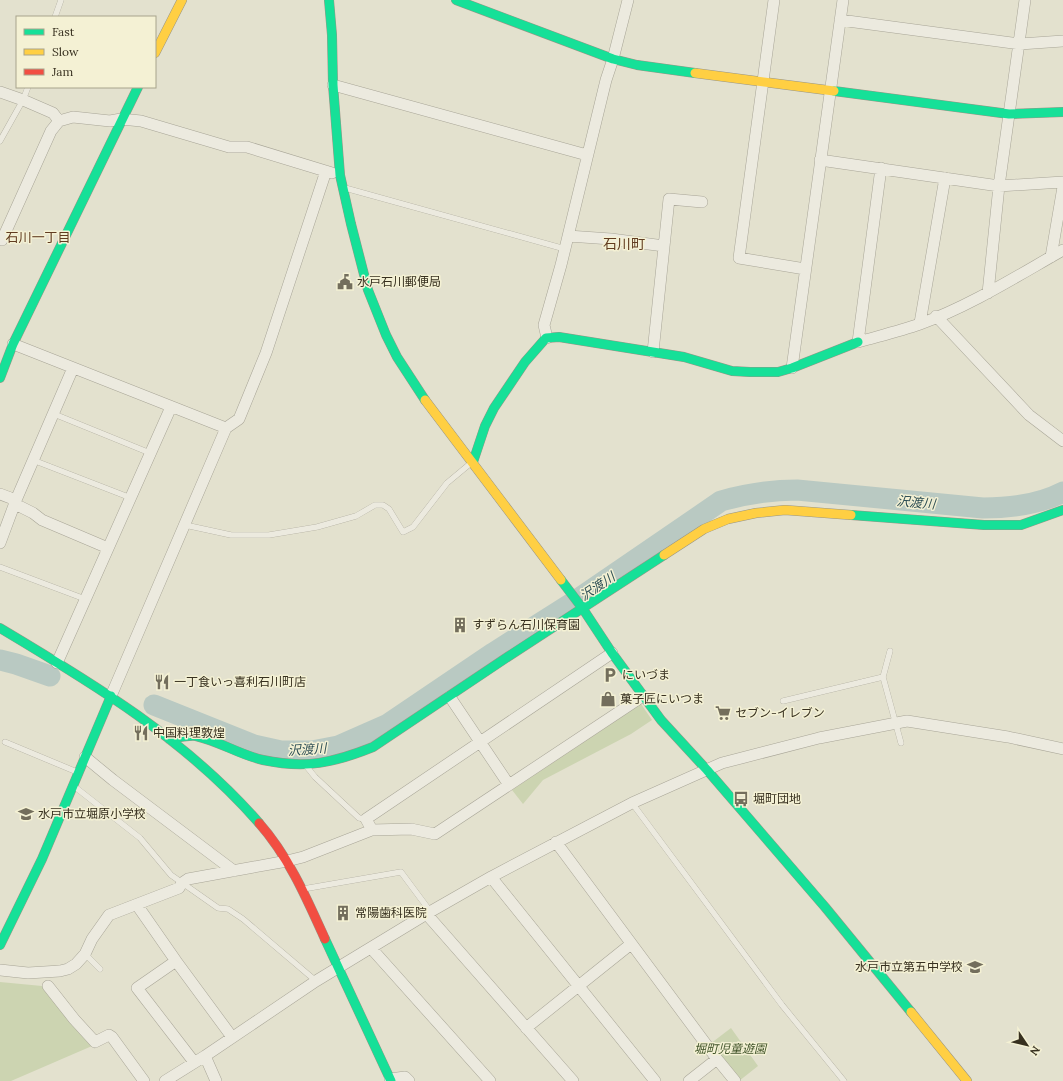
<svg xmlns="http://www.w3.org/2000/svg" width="1063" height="1081" viewBox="0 0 1063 1081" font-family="Lora,'Noto Sans JP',serif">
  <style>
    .green { fill: #ccd4b1 }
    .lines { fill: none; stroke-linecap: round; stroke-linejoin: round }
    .river { stroke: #b9c9c2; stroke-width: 21 }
    .lane-casing { stroke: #a8a597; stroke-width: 6 }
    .street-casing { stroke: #a8a597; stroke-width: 12 }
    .fast-casing { stroke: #989586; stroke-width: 10 }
    .slow-casing { stroke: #989586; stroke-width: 10 }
    .jam-casing { stroke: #989586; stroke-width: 10 }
    .lane { stroke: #eceadf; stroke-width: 5.5 }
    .street { stroke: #eceadf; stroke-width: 11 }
    .fast { stroke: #16e098; stroke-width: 9 }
    .slow { stroke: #ffcf43; stroke-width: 9 }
    .jam { stroke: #f24e42; stroke-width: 9 }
    .labels { text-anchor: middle; stroke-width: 3; stroke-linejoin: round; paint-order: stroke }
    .poi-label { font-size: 12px; fill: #37301f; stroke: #f4f1d4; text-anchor: start }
    .park-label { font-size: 12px; font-style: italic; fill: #3e5227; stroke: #f4f1d4 }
    .neighbourhood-label { font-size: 13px; fill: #613c21; stroke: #f4f1d4 }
    .water-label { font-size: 13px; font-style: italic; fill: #2f5056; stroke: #f4f1d4 }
    .quarter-label { font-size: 14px; fill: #613c21; stroke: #f4f1d4 }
  </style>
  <rect width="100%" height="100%" fill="#e3e1ce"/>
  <path class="green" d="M641,704L652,720L631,734L543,780L523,804L512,790Z
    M0,982L42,986L92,1046L11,1081H0Z
    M731,1028L758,1066L739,1081L710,1044Z"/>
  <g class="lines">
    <path class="river" d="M0,660L16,664L50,676
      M154,705L254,745L281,751H312L338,746L388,724L493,653L578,599L721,501C746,494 771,490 797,490L983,508C1011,508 1038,505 1063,492"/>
    <defs>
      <path id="lane" d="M55,17L61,0
        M0,141L23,100L28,87
        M345,188L565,249
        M54,414L150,453
        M38,462L131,498
        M185,525L231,535H269L317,527L356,516L375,505H383L389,509L403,532L413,527L447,483L471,463
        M0,567L85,599
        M883,677L890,651
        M783,701L883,677L901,743
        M5,742L77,772
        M307,767L315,777L359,818L366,819
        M75,787L140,838L171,875L218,908L228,909L243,919L316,981
        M632,803L782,1005L844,1081
        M303,889L401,872L427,907L428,913
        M85,954L100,969"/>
      <path id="street" d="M774,0L739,258L805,269
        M840,20L1020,44L1063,41
        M333,85L587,155
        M0,92L23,100L53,113L59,121L73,117L110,121L121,119L141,121L229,147H247L332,173
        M820,160L999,186L1063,182
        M881,168L858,342C879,336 900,331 920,324C970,306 1017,276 1063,250
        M568,236L611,239L664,246
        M0,238L2,240L51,131L59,121
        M1051,257L1063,187
        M988,293L999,186L1025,0
        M936,316L1029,415L1063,441
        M920,323L945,178
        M547,338L544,325L561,265L606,80L613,59L628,0
        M13,344L226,428
        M653,352L669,199L702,202
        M792,368L843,0
        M0,494L16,500
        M15,504L33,513L42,520L108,548
        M0,543L16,500L73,368
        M57,663L171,407
        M111,696L226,428L239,419L266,353L326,171
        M450,697L509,785
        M85,757L113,780L234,871
        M372,830L366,819L612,653
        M556,842L717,1059L735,1081
        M491,877L655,1081
        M137,905L176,961L232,1037
        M428,913L430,918L573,1081
        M371,948L490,1081
        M176,961L137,988L194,1062
        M0,970L28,973L60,971L68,969L76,964L85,954L92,939L109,915L179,888L182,883L188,879L287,861L303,857L372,830L411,829L435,834L643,696
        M48,986L74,1019L95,1042L109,1035L112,1037L144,1081
        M526,1028L631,944
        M205,1056L216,1081
        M390,1079L405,1077L409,1081
        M165,1081L205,1056L316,981L428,913L491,877L632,803L722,763L819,738L907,721L1008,737L1063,749
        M689,1081L717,1059"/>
      <path id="fast" d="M329,0L332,35L333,85L340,175L351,224L368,290L386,335L397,357L425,400
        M456,0L613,59L637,65L695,73
        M834,91L1009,114L1063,112
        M0,378L13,344L138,87
        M473,462L485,426L494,408L525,362L546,338L559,337L684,357L732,371L750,372H778L792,368L858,342
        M851,515L984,525H1021L1063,510
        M561,580L583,609L612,653L661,720L707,770L825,907L911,1012
        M0,628C94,684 187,740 259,823
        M169,739C177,738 188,735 196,736C219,741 240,755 263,760C306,769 333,763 373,747L509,656L664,555
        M325,939L391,1081
        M0,945L42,859L111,696"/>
      <path id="slow" d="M155,53L182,0
        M695,73L834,91
        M425,400L561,580
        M664,555L704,529L728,519L756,513L785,510L851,515
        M911,1012L967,1081"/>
      <path id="jam" d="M259,823C289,857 307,899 325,939"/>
    </defs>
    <use href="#lane" class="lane-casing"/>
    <use href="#street" class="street-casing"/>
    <use href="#fast" class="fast-casing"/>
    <use href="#slow" class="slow-casing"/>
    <use href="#jam" class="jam-casing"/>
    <use href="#lane" class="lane"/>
    <use href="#street" class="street"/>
    <use href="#fast" class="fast"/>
    <use href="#slow" class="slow"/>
    <use href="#jam" class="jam"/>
  </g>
  <defs>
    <symbol id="civic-bare" viewBox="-9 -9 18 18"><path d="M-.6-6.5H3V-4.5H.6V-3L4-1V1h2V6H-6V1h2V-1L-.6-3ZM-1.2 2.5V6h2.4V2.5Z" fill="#736e5c" stroke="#f4f1d4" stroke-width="2.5" paint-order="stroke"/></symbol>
    <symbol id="building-bare" viewBox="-9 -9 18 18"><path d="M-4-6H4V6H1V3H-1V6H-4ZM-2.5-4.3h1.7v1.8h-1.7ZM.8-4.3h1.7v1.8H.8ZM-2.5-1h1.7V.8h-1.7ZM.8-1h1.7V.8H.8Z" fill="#736e5c" stroke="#f4f1d4" stroke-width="2.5" paint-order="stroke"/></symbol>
    <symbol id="parking-bare" viewBox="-9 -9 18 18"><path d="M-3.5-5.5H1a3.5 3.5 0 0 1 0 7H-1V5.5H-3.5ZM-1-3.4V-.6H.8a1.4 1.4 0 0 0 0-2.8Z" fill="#736e5c" stroke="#f4f1d4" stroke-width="2.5" paint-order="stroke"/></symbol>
    <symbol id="restaurant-bare" viewBox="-9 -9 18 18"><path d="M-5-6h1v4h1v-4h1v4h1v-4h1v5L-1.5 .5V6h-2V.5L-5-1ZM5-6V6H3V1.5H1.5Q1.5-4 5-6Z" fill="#736e5c" stroke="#f4f1d4" stroke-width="2.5" paint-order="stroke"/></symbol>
    <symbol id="shop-bare" viewBox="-9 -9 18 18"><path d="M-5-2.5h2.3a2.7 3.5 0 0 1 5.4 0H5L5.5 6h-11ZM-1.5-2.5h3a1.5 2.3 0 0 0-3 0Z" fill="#736e5c" stroke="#f4f1d4" stroke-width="2.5" paint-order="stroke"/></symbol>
    <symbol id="supermarket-bare" viewBox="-9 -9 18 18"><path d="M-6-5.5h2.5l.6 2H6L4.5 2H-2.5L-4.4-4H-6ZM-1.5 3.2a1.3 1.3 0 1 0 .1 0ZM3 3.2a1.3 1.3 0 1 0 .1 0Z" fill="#736e5c" stroke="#f4f1d4" stroke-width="2.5" paint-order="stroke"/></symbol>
    <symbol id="bus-bare" viewBox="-9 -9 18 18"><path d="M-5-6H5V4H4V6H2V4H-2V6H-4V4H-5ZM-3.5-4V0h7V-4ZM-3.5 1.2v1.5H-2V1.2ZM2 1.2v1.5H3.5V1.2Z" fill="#736e5c" stroke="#f4f1d4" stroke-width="2.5" paint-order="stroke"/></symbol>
    <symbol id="school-bare" viewBox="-9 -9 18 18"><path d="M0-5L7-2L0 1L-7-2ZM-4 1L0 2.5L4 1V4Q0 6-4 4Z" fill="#736e5c" stroke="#f4f1d4" stroke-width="2.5" paint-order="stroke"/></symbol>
  </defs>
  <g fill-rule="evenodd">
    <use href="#civic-bare" x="334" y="271" width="22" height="22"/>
    <use href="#building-bare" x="449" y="614" width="22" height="22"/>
    <use href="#parking-bare" x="599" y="664" width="22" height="22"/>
    <use href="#restaurant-bare" x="151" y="671" width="22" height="22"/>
    <use href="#shop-bare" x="597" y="688" width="22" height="22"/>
    <use href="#supermarket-bare" x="712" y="702" width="22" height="22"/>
    <use href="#restaurant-bare" x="130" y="722" width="22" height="22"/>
    <use href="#bus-bare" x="730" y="788" width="22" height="22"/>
    <use href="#school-bare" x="15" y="803" width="22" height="22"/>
    <use href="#building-bare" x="332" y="902" width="22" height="22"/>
    <use href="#school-bare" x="964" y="956" width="22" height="22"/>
  </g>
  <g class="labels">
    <g class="poi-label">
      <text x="357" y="286">水戸石川郵便局</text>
      <text x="472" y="629">すずらん石川保育園</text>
      <text x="622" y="679">にいづま</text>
      <text x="174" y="686">一丁食いっ喜利石川町店</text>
      <text x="620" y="703">菓子匠にいつま</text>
      <text x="735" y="717">セブン-イレブン</text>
      <text x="153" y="737">中国料理敦煌</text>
      <text x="753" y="803">堀町団地</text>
      <text x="38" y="818">水戸市立堀原小学校</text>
      <text x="355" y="917">常陽歯科医院</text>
      <text x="963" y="971" text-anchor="end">水戸市立第五中学校</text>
    </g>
    <g class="park-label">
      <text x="730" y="1053">堀町児童遊園</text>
    </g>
    <g class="neighbourhood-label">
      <text x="38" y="242">石川一丁目</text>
    </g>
    <g class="water-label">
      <text transform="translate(916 502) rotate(5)" y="5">沢渡川</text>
      <text transform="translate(597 586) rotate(-34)" y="5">沢渡川</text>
      <text transform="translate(307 749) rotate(-4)" y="5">沢渡川</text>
    </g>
    <g class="quarter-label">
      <text x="624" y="249">石川町</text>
    </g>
  </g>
  <rect x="16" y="16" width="140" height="72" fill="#f4f1d4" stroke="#a8a48c"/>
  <rect x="24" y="29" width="20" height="6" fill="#16e098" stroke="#a8a48c"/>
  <text x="52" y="36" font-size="12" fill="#37301f">Fast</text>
  <rect x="24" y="49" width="20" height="6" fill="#ffcf43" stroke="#a8a48c"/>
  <text x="52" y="56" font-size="12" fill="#37301f">Slow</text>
  <rect x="24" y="69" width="20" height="6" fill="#f24e42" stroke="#a8a48c"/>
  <text x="52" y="76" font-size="12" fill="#37301f">Jam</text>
  <g transform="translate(1027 1045) rotate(125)" stroke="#f4f1d4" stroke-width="3" paint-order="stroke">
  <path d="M0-3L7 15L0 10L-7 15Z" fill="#37301f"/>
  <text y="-6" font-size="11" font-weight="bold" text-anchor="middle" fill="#37301f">N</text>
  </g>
</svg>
